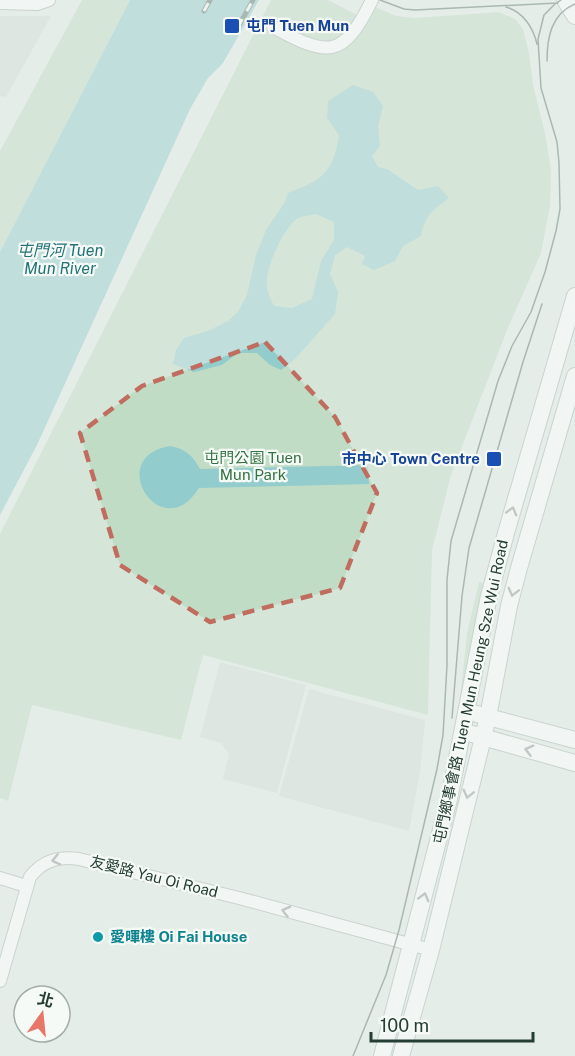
<svg xmlns="http://www.w3.org/2000/svg" width="575" height="1056" viewBox="0 0 575 1056" font-family="'Public Sans','Noto Sans TC',sans-serif">
  <style>
    .built { fill: #d3ddd7 }
    .green { fill: #c0dcc4 }
    .water { fill: #92cccd; fill-rule: evenodd }
    .lines { fill: none; stroke-linecap: round; stroke-linejoin: round }
    .street-casing { stroke: #a8b5af; stroke-width: 14 }
    .secondary-casing { stroke: #a4b8af; stroke-width: 18 }
    .street { stroke: #fff; stroke-width: 12 }
    .secondary { stroke: #fff; stroke-width: 16 }
    .tram { stroke: #60796f; stroke-width: 1.5 }
    .rail-casing { stroke: #60796f; stroke-width: 5 }
    .rail { stroke: #f6faf7; stroke-width: 3; stroke-dasharray: 9; stroke-linecap: butt }
    .oneway { stroke: #929e9a }
    .marked { fill: none; stroke: #c06c5e; stroke-width: 4.5; stroke-dasharray: 12 8; stroke-linejoin: round }
    .transit-dot { fill: #1a4fb4; stroke: #f6faf7; stroke-width: 2 }
    .culture-dot { fill: #0f9aa8; stroke: #f6faf7; stroke-width: 2 }
    .labels { text-anchor: middle; stroke-width: 4.5; stroke-linejoin: round; paint-order: stroke }
    .transit-label { font-size: 15px; font-weight: bold; fill: #164399; stroke: #f6faf7; text-anchor: start }
    .park-label { font-size: 15px; fill: #337242; stroke: #f6faf7 }
    .street-label { font-size: 15px; fill: #253e34; stroke: #f6faf7 }
    .culture-label { font-size: 15px; font-weight: bold; fill: #0d838f; stroke: #f6faf7; text-anchor: start }
    .water-label { font-size: 16px; font-style: italic; fill: #247376; stroke: #f6faf7 }
  </style>
  <rect width="100%" height="100%" fill="#e5ede9"/>
  <path class="built" d="M0,16H51L6,97L0,96Z
    M220,662L306,685L277,793L223,779L229,754L221,743L200,737Z
    M309,689L425,720L420,772L409,831L279,796Z"/>
  <path class="green" d="M82,0H130L0,252V151Z
    M271,0H328L357,15L364,2L396,16L414,18L499,12L515,19L523,29L529,53L533,85L545,133L551,170L550,206L541,253L507,330L451,475L432,550L428,715L203,655L181,740L32,705L8,801L0,798V534Z
    M479,582L485,584L459,709L467,634Z"/>
  <path class="water" d="M130,0H259L223,63L208,78L190,109L37,445L0,515V252Z
    M353,85L373,92L383,106L378,126L380,146L372,156L378,167L387,169L418,190L438,186L449,198C433,210 425,215 421,236L403,246L395,261L374,270L362,264L365,256L347,247L335,255L330,274L338,292L335,314L295,359L281,370L270,365L257,353H238L222,365L194,372L173,364L176,350L184,338L208,331L228,321L238,312L247,295L256,255L266,230L285,202L288,193C321,181 334,172 339,135L327,118L328,101ZM316,214L334,222V240L321,261L312,299L292,308L274,306C270,298 266,290 267,280C267,265 284,227 298,218C302,216 311,215 316,214Z
    M170,446C186,449 193,456 200,469L368,465L369,484L199,488C162,548 103,457 170,446Z"/>
  <g class="lines">
    <defs>
      <path id="street" d="M0,3L37,4L49,0
        M273,27C328,57 343,59 372,0
        M0,878L26,886
        M0,981L30,877C43,860 59,856 79,859L239,898L431,950"/>
      <path id="secondary" d="M565,0L575,16
        M477,714L575,740
        M472,734L575,763
        M382,1056L449,799L489,596L506,533L575,296
        M401,1056L431,950L488,717L509,606L519,568L575,376"/>
    </defs>
    <use href="#street" class="street-casing"/>
    <use href="#secondary" class="secondary-casing"/>
    <use href="#street" class="street"/>
    <use href="#secondary" class="secondary"/>
    <path class="tram" d="M380,0L404,9L415,10L558,3
      M506,7C523,12 533,27 537,44
      M547,61C547,38 551,14 575,4
      M452,718L462,596L469,548L523,362L542,304
      M353,1056L386,975L399,930L437,769L443,735L447,665V580L451,541L498,381L512,346L531,312L545,272L556,231L560,209L559,163L557,142L541,88L538,39L544,15L555,4L561,0"/>
    <defs>
      <path id="rail" d="M204,11L210,0
        M238,27L253,0"/>
    </defs>
    <use href="#rail" class="rail-casing"/>
    <use href="#rail" class="rail"/>
  </g>
  <defs><path id="oneway-chevron" d="M-2-3.5L2.5 0L-2 3.5" fill="none" stroke-width="1.6" stroke-linecap="round" stroke-linejoin="round" transform="scale(1.5)"/></defs>
  <g class="oneway">
    <use href="#oneway-chevron" transform="translate(512 511) rotate(-74)"/>
    <use href="#oneway-chevron" transform="translate(513 592) rotate(104)"/>
    <use href="#oneway-chevron" transform="translate(529 750) rotate(-165)"/>
    <use href="#oneway-chevron" transform="translate(468 794) rotate(104)"/>
    <use href="#oneway-chevron" transform="translate(56 860) rotate(167)"/>
    <use href="#oneway-chevron" transform="translate(424 897) rotate(-75)"/>
    <use href="#oneway-chevron" transform="translate(286 911) rotate(-165)"/>
  </g>
  <path d="M0 0H575V1056H0ZM265,342L335,417L377,493L340,588L210,622L120,565L80,433L142,386Z" fill="#e5ede9" fill-opacity=".55" fill-rule="evenodd"/>
  <path class="marked" d="M265,342L335,417L377,493L340,588L210,622L120,565L80,433L142,386Z"/>
  <g class="transit-dot">
    <rect x="224" y="18" width="16" height="16" rx="3"/>
    <rect x="486" y="451" width="16" height="16" rx="3"/>
  </g>
  <circle class="culture-dot" cx="98" cy="937" r="6"/>
  <g class="labels">
    <g class="transit-label">
      <text x="246" y="31">屯門 Tuen Mun</text>
      <text x="480" y="464" text-anchor="end">市中心 Town Centre</text>
    </g>
    <g class="park-label">
      <text x="253" y="463">屯門公園 Tuen<tspan x="253" dy="17">Mun Park</tspan></text>
    </g>
    <g class="street-label">
      <text transform="translate(471 692) rotate(-78)" y="5">屯門鄉事會路 Tuen Mun Heung Sze Wui Road</text>
      <text transform="translate(154 877) rotate(14)" y="5">友愛路 Yau Oi Road</text>
    </g>
    <g class="culture-label">
      <text x="110" y="942">愛暉樓 Oi Fai House</text>
    </g>
    <g class="water-label">
      <text x="60" y="256">屯門河 Tuen<tspan x="60" dy="18">Mun River</tspan></text>
    </g>
  </g>
  <g transform="translate(42 1014) rotate(15)"><circle r="28" fill="#f6faf7" stroke="#a2afa9" stroke-width="1.5"/>
  <path d="M0-4.5L10 22L0 15L-10 22Z" fill="#e77769"/>
  <text y="-9" font-size="16" font-weight="bold" text-anchor="middle" fill="#253e34">北</text>
  </g>
  <path d="M371 1032v9h162v-9" fill="none" stroke="#253e34" stroke-width="3"/>
  <text x="380" y="1032" font-size="18" fill="#253e34" stroke="#f6faf7" stroke-width="4.5" paint-order="stroke">100 m</text>
</svg>
